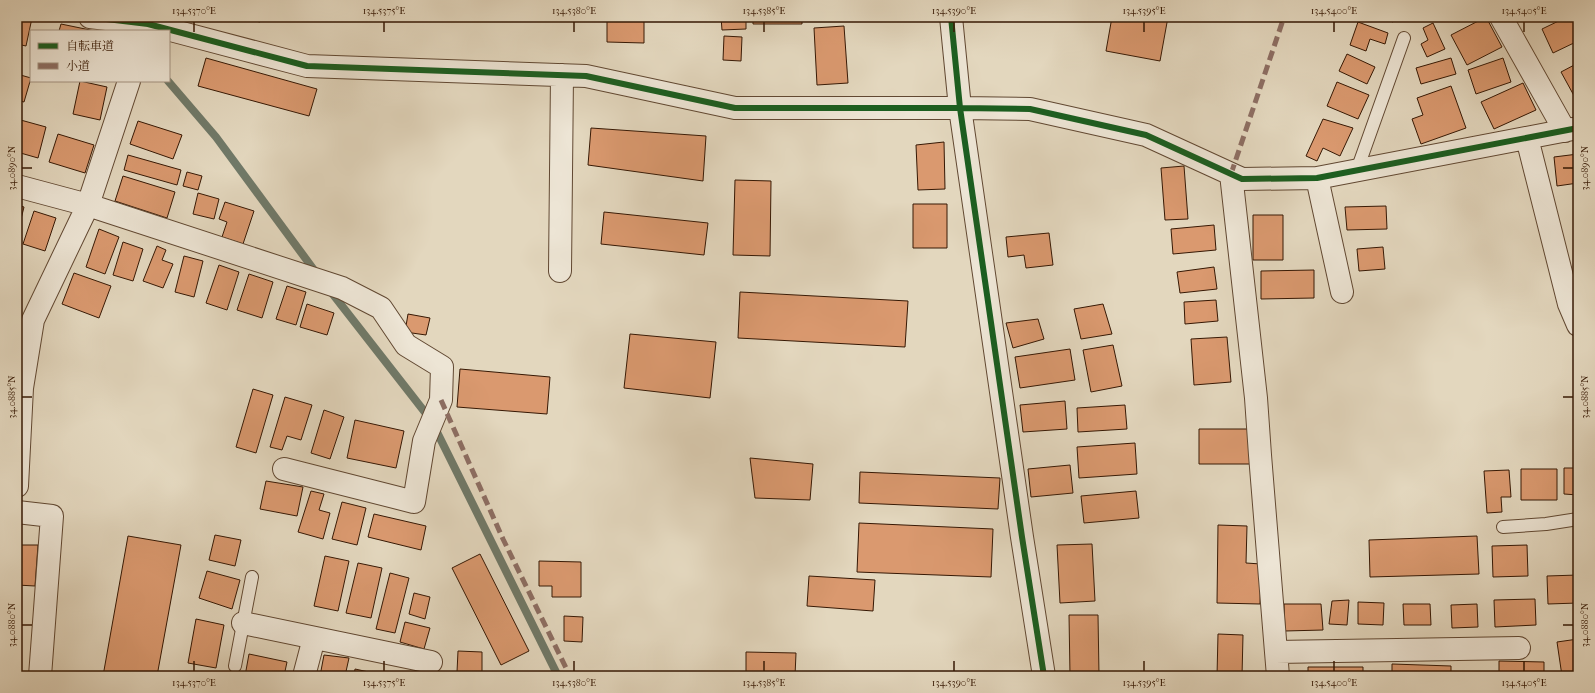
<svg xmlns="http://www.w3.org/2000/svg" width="1595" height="693" viewBox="0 0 1595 693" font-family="'IM FELL French Canon','Noto Serif JP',serif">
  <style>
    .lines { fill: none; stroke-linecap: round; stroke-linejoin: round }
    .stream { stroke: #707968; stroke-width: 8 }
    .building { fill: #da996f; stroke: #361804 }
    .service-casing { stroke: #614832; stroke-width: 14 }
    .minor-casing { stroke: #614832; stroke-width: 24 }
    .service { stroke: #ede5d5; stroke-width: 12 }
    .minor { stroke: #ede5d5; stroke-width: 22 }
    .quiet { stroke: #8d6e63; stroke-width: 5; stroke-dasharray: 10 5; stroke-linecap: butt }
    .cycleway-casing { stroke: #ede5d5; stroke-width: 8 }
    .cycleway { stroke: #1b5e20; stroke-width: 6 }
    .ticks { fill: none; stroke: #361804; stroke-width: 1.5 }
    .neatline { fill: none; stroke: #361804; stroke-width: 1.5 }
    .ticks-label { font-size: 10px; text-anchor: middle; fill: #361804 }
  </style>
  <rect width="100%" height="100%" fill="#e3d7be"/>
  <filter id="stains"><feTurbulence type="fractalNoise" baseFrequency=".005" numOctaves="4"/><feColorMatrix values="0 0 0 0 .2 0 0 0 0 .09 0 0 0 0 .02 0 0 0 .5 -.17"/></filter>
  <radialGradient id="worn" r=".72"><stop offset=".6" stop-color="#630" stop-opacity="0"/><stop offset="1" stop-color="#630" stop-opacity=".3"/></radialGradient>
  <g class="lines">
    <path class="stream" d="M168,81L216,137L317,274
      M328,288L431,420L558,676"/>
  </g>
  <path class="building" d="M17,17L32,18L26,46L17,44Z
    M234,17H261L260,22Z
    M607,17H644V43L607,42Z
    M721,17H746V29L722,30Z
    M753,17H802V24H753Z
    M1112,17H1168L1160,61L1106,51Z
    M1381,17H1395L1393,22Z
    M1486,17L1502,47L1467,65L1451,35Z
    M1567,17H1573L1578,27V41L1553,53L1542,29Z
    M1358,22L1388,33L1385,44L1370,39L1366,51L1350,45Z
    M1433,23L1445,49L1427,57L1421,44L1428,40L1423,28Z
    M61,24L95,31H59Z
    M844,26L848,83L817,85L814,28Z
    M724,36L742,37L741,61L723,60Z
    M1347,54L1375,67L1367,84L1339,71Z
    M206,58L317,89L309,116L198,86Z
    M1451,58L1456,74L1421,84L1416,68Z
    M1503,58L1511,82L1476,94L1468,70Z
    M1578,63V103L1561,72Z
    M17,74L31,78L24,102L17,100Z
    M80,81L107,87L100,120L73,114Z
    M1337,82L1369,95L1358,119L1327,106Z
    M1523,83L1536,110L1494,129L1481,102Z
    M1451,86L1466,128L1421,144L1412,119L1423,115L1417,98Z
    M17,119L46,127L38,158L17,152Z
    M1323,119L1353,128L1340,156L1323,148L1317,161L1306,156Z
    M138,121L182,135L173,159L130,144Z
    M591,128L706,136L703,181L588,165Z
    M58,134L94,145L85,173L49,162Z
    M944,142L945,189L918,190L916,145Z
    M1578,154V183L1557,186L1554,157Z
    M128,155L181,170L177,185L124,170Z
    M1184,166L1188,219L1165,220L1161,168Z
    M187,172L202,176L198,190L183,186Z
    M123,176L175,192L167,218L115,201Z
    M735,180L771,181L770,256L733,255Z
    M198,193L219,199L214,219L193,214Z
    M225,202L254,211L243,244L222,237L227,222L219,219Z
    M913,204H947V248H913Z
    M17,205L24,207L17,235Z
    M1386,206L1387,229L1347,230L1345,207Z
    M34,211L56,218L45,251L23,244Z
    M604,212L708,223L704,255L601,244Z
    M1253,215H1283V260H1253Z
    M1214,225L1216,250L1173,254L1171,229Z
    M99,229L119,237L105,274L86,267Z
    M1049,233L1053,265L1026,268L1024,255L1008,257L1006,237Z
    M123,242L143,249L133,281L113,275Z
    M157,246L166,250L162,260L173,264L163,288L143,281Z
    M1383,247L1385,269L1359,271L1357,249Z
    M184,256L203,261L194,297L175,292Z
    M219,265L239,272L227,310L206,303Z
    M1214,267L1217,289L1180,293L1177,272Z
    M1314,270V298L1261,299V271Z
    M74,273L111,286L99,318L62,304Z
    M249,274L273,282L262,318L237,310Z
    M287,286L306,292L296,325L276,319Z
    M740,292L908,301L905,347L738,338Z
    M1216,300L1218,321L1185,324L1184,302Z
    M307,304L334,313L327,335L300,327Z
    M1103,304L1112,334L1081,339L1074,309Z
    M408,314L430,318L426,335L405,332Z
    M1038,319L1044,339L1013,348L1006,323Z
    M630,334L716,342L710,398L624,388Z
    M1227,337L1231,382L1194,385L1191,339Z
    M1113,345L1122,386L1091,392L1083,350Z
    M1070,349L1075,380L1020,388L1015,357Z
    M460,369L550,377L547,414L457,407Z
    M253,389L273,395L256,453L236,447Z
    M285,397L312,405L301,440L287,436L282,450L270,447Z
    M1065,401L1067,429L1023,432L1020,405Z
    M1125,405L1127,429L1078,432L1077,408Z
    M324,410L344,417L330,459L311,453Z
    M355,420L404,431L396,468L347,458Z
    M1199,429H1252V464H1199Z
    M1135,443L1137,474L1079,478L1077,447Z
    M750,458L813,464L810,500L755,498Z
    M1070,465L1073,493L1031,497L1028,469Z
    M1564,468H1578V495L1564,494Z
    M1521,469H1557V500H1521Z
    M1509,470L1511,497H1501L1502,512L1487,513L1484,471Z
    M860,472L1000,478L998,509L859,503Z
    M266,481L303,487L297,516L260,509Z
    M311,491L324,494L319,510L330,513L323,539L298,532Z
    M1136,491L1139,518L1084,523L1081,496Z
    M342,502L366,508L357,545L332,539Z
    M374,514L426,526L421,550L368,537Z
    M859,523L993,529L991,577L857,572Z
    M1218,525L1247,526L1246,563L1261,564L1260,604L1217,603Z
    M215,535L241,540L235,566L209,560Z
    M128,536L181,545L157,676H103Z
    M1477,536L1479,574L1370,577L1369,540Z
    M1092,544L1095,601L1060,603L1057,545Z
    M18,545H38L35,586L17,585Z
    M1527,545L1528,576L1493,577L1492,546Z
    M480,554L529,651L501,665L452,568Z
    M325,556L349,561L338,611L314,606Z
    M539,561L581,562V597H552V586H539Z
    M358,563L382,568L371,618L346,613Z
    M207,571L240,580L232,609L199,598Z
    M390,573L409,578L395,633L376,629Z
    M1578,575V603L1548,604L1547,576Z
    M809,576L875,580L873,611L807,606Z
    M414,593L430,597L425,619L409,614Z
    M1535,599L1536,625L1495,627L1494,600Z
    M1349,600L1347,625L1329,624L1332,601Z
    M1358,602L1384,603L1383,625L1358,624Z
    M1284,604H1321L1323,630L1285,631Z
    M1403,604H1430L1431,625H1404Z
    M1477,604L1478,627L1452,628L1451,605Z
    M1069,615H1098L1099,675H1070Z
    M564,616L583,617L582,642L564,641Z
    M196,619L224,625L216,668L188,663Z
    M405,622L430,628L424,649L400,642Z
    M1218,634L1243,635L1242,676H1217Z
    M1578,639V676H1562L1557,642Z
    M458,651L482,652V673L457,672Z
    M746,652L796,653L795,676H746Z
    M249,654L287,662L284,676H245Z
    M324,655L349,658L345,676H320Z
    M1499,661L1544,662V676H1499Z
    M1392,664L1451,666V676H1392Z
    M1308,667H1363V676H1308Z
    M355,669L387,676H354Z"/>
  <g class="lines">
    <defs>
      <path id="service" d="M1357,170L1404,38
        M1503,527L1546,524L1578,519
        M235,666L252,577"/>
      <path id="minor" d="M90,17L148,24L307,66L586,76L735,108H960L951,17
        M1501,17L1565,131
        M1527,138L1569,304L1578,325
        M1231,174L1256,398L1260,455L1276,652L1519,648
        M1317,178L1342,292
        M17,186L88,205L342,288L381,308L406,345L442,367L441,400L424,441L414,502L284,469
        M560,271L562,75
        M17,486L22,388L33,320L88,205L129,81
        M17,512L52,516L40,676
        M243,623L431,662
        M1276,652L1278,676
        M304,676L314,638
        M1044,676L1022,537L960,108L1030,109L1146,135L1242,179L1317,178L1578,128"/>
    </defs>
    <use href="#service" class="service-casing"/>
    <use href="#minor" class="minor-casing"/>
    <use href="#service" class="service"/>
    <use href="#minor" class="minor"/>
    <path class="quiet" d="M1231,174L1284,17
      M441,400L503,539L570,676"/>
    <defs>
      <path id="cycleway" d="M90,17L148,24L307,66L586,76L735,108H960L951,17
        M1044,676L1022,537L960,108L1030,109L1146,135L1242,179L1317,178L1578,128"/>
    </defs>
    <use href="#cycleway" class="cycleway-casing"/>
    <use href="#cycleway" class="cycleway"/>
  </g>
  <path class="ticks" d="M194,22V32M384,22V32M574,22V32M764,22V32M954,22V32M1144,22V32M1334,22V32M1524,22V32M22,168H32M1563,168H1573M22,397H32M1563,397H1573M22,625H32M1563,625H1573M194,661V671M384,661V671M574,661V671M764,661V671M954,661V671M1144,661V671M1334,661V671M1524,661V671"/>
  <rect width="1595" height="693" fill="none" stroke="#e3d7be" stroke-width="44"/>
  <rect x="30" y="30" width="140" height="52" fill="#ede5d5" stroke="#a49381"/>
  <rect x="38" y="43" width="20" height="6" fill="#1b5e20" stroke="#a49381"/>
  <text x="66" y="50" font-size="12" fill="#361804">自転車道</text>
  <rect x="38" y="63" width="20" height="6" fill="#8d6e63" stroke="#a49381"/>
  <text x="66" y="70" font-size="12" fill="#361804">小道</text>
  <rect x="22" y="22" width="1551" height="649" class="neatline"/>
  <g class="ticks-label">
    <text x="194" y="14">134.5370°E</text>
    <text x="384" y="14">134.5375°E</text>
    <text x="574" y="14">134.5380°E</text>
    <text x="764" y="14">134.5385°E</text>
    <text x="954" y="14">134.5390°E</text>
    <text x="1144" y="14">134.5395°E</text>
    <text x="1334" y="14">134.5400°E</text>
    <text x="1524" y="14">134.5405°E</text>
    <text transform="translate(11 168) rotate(-90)" y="4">34.0890°N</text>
    <text transform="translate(1584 168) rotate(-90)" y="4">34.0890°N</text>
    <text transform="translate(11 397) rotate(-90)" y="4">34.0885°N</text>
    <text transform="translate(1584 397) rotate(-90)" y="4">34.0885°N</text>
    <text transform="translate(11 625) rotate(-90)" y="4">34.0880°N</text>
    <text transform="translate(1584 625) rotate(-90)" y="4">34.0880°N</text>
    <text x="194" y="686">134.5370°E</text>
    <text x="384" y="686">134.5375°E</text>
    <text x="574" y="686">134.5380°E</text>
    <text x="764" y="686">134.5385°E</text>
    <text x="954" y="686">134.5390°E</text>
    <text x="1144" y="686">134.5395°E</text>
    <text x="1334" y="686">134.5400°E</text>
    <text x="1524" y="686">134.5405°E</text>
  </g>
  <rect width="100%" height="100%" filter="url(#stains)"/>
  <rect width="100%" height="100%" fill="url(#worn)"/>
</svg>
